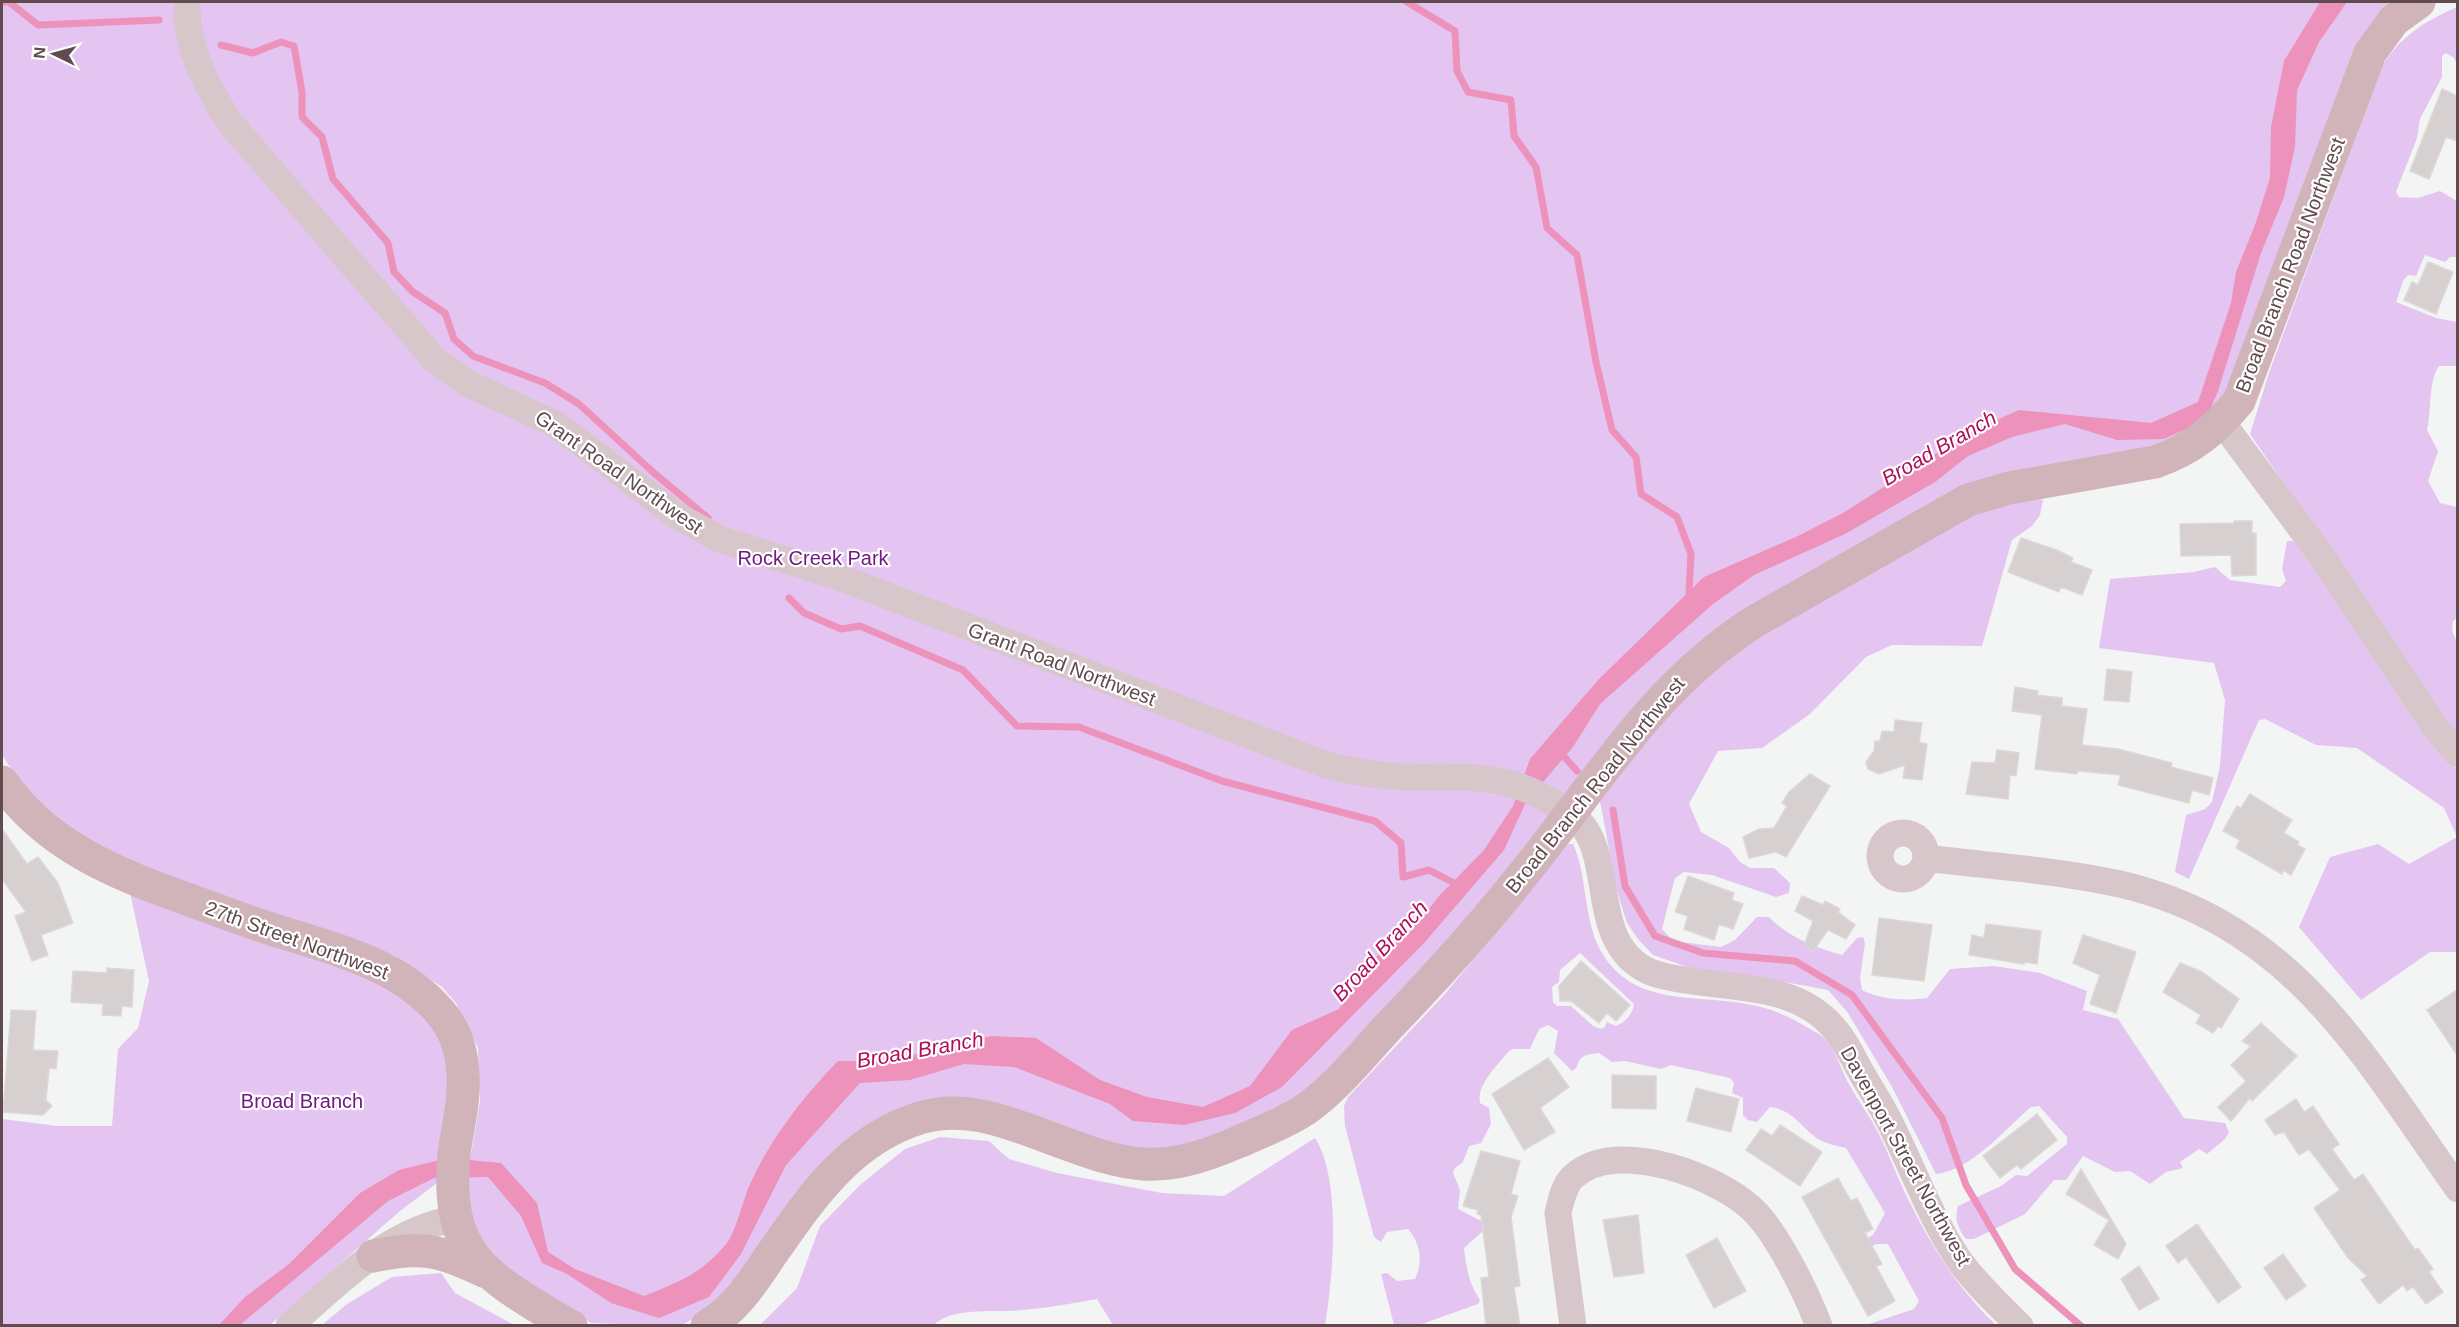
<svg xmlns="http://www.w3.org/2000/svg" width="2459" height="1327" viewBox="0 0 2459 1327" font-family="Arial,sans-serif">
  <style>
    .green { fill: #e4c4f0; fill-rule: evenodd }
    .water { fill: #ec92bb }
    .lines { fill: none; stroke-linecap: round; stroke-linejoin: round }
    .stream { stroke: #ec92bb; stroke-width: 7 }
    .building { fill: #d7d0d1; stroke: #ded7d7; stroke-width: 1.5 }
    .minor { stroke: #d7c7ca; stroke-width: 27 }
    .major { stroke: #d0b4b9; stroke-width: 33 }
    .labels { text-anchor: middle; stroke-width: 4.5; stroke-linejoin: round; paint-order: stroke }
    .street-label { font-size: 20px; fill: #604b4f; stroke: #fff }
    .park-label { font-size: 20px; fill: #721a83; stroke: #fff }
    .water-label { font-size: 21px; font-style: italic; fill: #af0f58; stroke: #fff }
  </style>
  <rect width="100%" height="100%" fill="#f3f5f4"/>
  <path class="green" d="M2,2H2389L2360,41L2239,380L2205,428L2152,451L2043,471L1681,660L1437,965L1301,1098L1201,1147L1121,1155L1047,1122L867,1133L727,1300L680,1326L591,1323L541,1295L509,1272L474,1230L464,1195L480,1101L478,1048L456,1003L442,987L393,955L265,913L96,847L38,801L22,785L2,755Z
    M2457,7V65L2454,58L2446,53L2442,56V77L2420,119L2417,138L2396,192L2399,197L2418,198L2440,191L2457,201V257H2450L2445,262L2425,255L2416,276L2408,275L2403,281L2396,302L2436,318L2457,322V366H2439C2428,381 2432,409 2427,430L2438,451L2428,481L2440,503L2457,507L2458,617L2453,621L2452,630L2457,643V735L2250,434L2270,370L2382,66C2402,35 2424,22 2457,7Z
    M2035,499L2043,500L2040,515L2032,526L2012,540L1982,646L1892,645L1866,657L1810,714L1762,748L1718,751L1689,804L1701,832L1729,848L1740,862L1750,868H1774L1790,883L1789,893L1776,897L1712,875L1684,872L1675,878L1662,929L1673,941L1721,947L1735,940L1757,917H1769C1788,937 1815,948 1842,955L1857,938L1863,937L1865,943L1860,978L1862,990C1882,1000 1905,1001 1927,998L1950,969L1993,966L2040,973L2087,991L2083,1010L2118,1019L2184,1118L2225,1123L2229,1132L2225,1139L2207,1154L2199,1149L2180,1162L2183,1168L2166,1172L2150,1184L2130,1171L2115,1172L2083,1156L2066,1180H2054L2025,1214L1974,1239H1966C1958,1229 1954,1219 1958,1206L2001,1186L2016,1175L2027,1176L2067,1144V1137L2039,1106L2031,1107C2004,1130 1973,1169 1936,1174L1892,1087L1848,1013L1828,990L1757,977L1693,969L1653,955L1638,939L1627,923L1617,891L1600,801L1604,790L1682,696L1752,639L1911,545L1994,505Z
    M2287,541H2293L2305,550L2457,770V952H2430L2361,1000L2299,927L2330,857L2378,844L2409,864L2457,837L2444,808L2357,748L2316,745L2265,719L2259,720L2189,879L2175,872L2186,815L2205,809L2212,802L2220,766L2225,700L2214,663L2099,648L2110,579L2194,572L2215,567L2230,580L2280,587L2286,581L2282,569Z
    M1568,844H1573C1588,876 1583,922 1602,953C1633,1005 1691,995 1741,1003C1765,1006 1785,1014 1805,1026C1811,1030 1819,1033 1824,1038C1837,1051 1841,1071 1850,1086C1857,1099 1867,1112 1874,1125C1888,1150 1897,1178 1910,1203C1932,1248 1960,1291 1996,1325H1866L1914,1309L1919,1301L1888,1244H1876L1850,1259L1845,1251L1873,1235L1885,1213L1846,1148C1837,1146 1827,1144 1818,1139C1800,1127 1795,1111 1770,1107L1757,1122L1748,1120L1743,1115V1098L1732,1093L1734,1083L1730,1078L1671,1065L1661,1069L1625,1061L1612,1062L1599,1053C1588,1054 1579,1055 1577,1067L1572,1071L1554,1053L1558,1031L1548,1025L1539,1029L1530,1049H1512L1508,1052C1498,1065 1476,1085 1480,1103L1489,1108L1491,1124L1481,1143L1469,1146L1463,1162L1454,1169L1453,1173L1460,1190L1458,1209L1485,1223L1484,1230L1464,1248C1466,1267 1469,1284 1480,1300L1478,1304L1419,1325H1394L1381,1274L1387,1273L1397,1281L1415,1279C1423,1262 1421,1244 1408,1229L1387,1232L1381,1242L1374,1237L1345,1126L1344,1106L1348,1097L1444,995ZM1580,953L1634,1004C1633,1014 1625,1023 1616,1026L1607,1022L1605,1027L1601,1029L1593,1026L1571,1006H1557L1553,1002L1552,987L1559,982L1560,970Z
    M129,888L331,951L434,1013L456,1079L437,1183L400,1211L270,1325L2,1326V1119L58,1126H112L118,1049L138,1028L149,981Z
    M940,1137L989,1141L1009,1159L1057,1173L1162,1193L1224,1196L1315,1138C1342,1180 1333,1277 1325,1325H1113L1097,1299C1073,1303 1048,1308 1023,1310C999,1313 952,1306 934,1325H760L797,1288L820,1226L860,1185L905,1149Z
    M441,1273L455,1293L514,1325H322L347,1304L392,1277Z"/>
  <path class="water" d="M2320,2H2347L2319,42L2297,90L2295,147L2284,197L2261,253L2218,391L2210,410L2195,425L2164,439L2117,440L2065,424L2012,437L1968,456L1935,482L1845,534L1754,575L1713,604L1600,704L1573,747L1526,802L1504,850L1424,943L1282,1087L1235,1113L1184,1125L1133,1121L1110,1104L1014,1067L964,1064L910,1080L860,1083L786,1165L741,1254L709,1297L659,1318L611,1303L567,1274L542,1263L521,1216L488,1177L434,1178L388,1201L240,1325L218,1326L245,1297L289,1264L360,1193L399,1170L448,1158L501,1163L537,1203L548,1252L575,1269L644,1296C681,1281 700,1275 727,1243C735,1234 744,1197 750,1184C771,1138 803,1097 838,1061H888L991,1036L1036,1038L1100,1080L1147,1097L1203,1107L1250,1086L1292,1030L1339,1009L1368,963L1412,930L1440,895L1484,850L1513,806L1530,759L1599,679L1704,577L1798,536L1843,513L1972,431L2019,410L2151,423L2198,402L2231,303L2236,272L2255,225L2270,178L2271,127L2284,61Z"/>
  <g class="lines">
    <path class="stream" d="M2,2H9L38,25L159,20
      M1407,2L1455,31L1457,71L1468,92L1511,100L1514,136L1536,167L1547,228L1577,255L1596,362L1612,430L1636,457L1641,494L1677,517L1691,554L1689,592L1694,596
      M221,45L253,53L281,42L294,46L302,92V117L322,137L333,179L388,243L394,272L413,292L445,313L454,339L473,356L545,383L579,404L654,473L708,518
      M789,598L804,613L841,629L860,626L963,670L1017,726L1079,727L1222,781L1375,821L1401,843L1403,877L1429,870L1460,886
      M1559,751L1577,771
      M1613,810L1625,886L1655,936L1703,953L1795,961L1852,995L1942,1118L1966,1185L2015,1269L2081,1326"/>
  </g>
  <path class="building" d="M2442,89L2457,96V141L2446,137L2429,179L2410,171Z
    M2428,262L2453,272L2436,314L2404,300L2412,282L2418,285Z
    M2234,521H2252V533H2256V575L2232,576L2231,555L2181,556L2180,524L2234,523Z
    M2021,538L2057,550L2073,558L2071,562L2092,570L2082,595L2061,587L2059,592L2008,572Z
    M2107,669L2132,672L2129,702L2104,700Z
    M2015,687L2038,691L2037,695L2062,698V706L2087,709L2082,745L2118,749L2172,763L2171,767L2213,778L2209,795L2192,790L2189,803L2118,785L2121,775L2078,771L2077,774L2035,769L2042,715L2012,711Z
    M1895,720L1922,723L1919,742L1927,744L1922,780L1903,778L1905,765L1879,774L1868,769L1866,762L1874,751L1875,741H1880L1882,731L1894,732Z
    M1997,750L2019,753L2016,776L2010,775L2008,799L1966,794L1972,762L1995,763Z
    M1810,774L1830,786L1786,857L1776,852L1749,858L1743,837L1759,829L1774,828L1787,806L1782,803L1789,792Z
    M2250,794L2292,820L2284,833L2299,842L2297,845L2305,849L2291,875L2283,870L2282,874L2236,848L2240,840L2223,831L2237,806L2241,808Z
    M2,829L27,864L38,857L58,883L73,923L41,935L48,955L32,961L15,916L26,912L2,879Z
    M1688,876L1734,893L1732,900L1743,904L1733,929L1719,924L1714,940L1684,929L1688,916L1675,912Z
    M1802,896L1823,905L1825,901L1840,909L1838,912L1855,925L1846,939L1828,930L1813,951L1804,946L1813,921L1795,911Z
    M1879,918L1932,925L1924,981L1872,975Z
    M1986,924L2041,931L2037,964L2024,962V964L1969,955L1972,935L1984,938Z
    M2083,935L2136,952L2116,1013L2090,1004L2100,975L2073,963Z
    M1581,961L1630,1005L1616,1021L1607,1013L1599,1023L1571,1001H1560L1559,986Z
    M2180,963L2202,972L2239,999L2221,1028L2218,1026L2213,1033L2196,1023L2201,1015L2163,992Z
    M107,968L134,970L132,1007L122,1006L121,1016L102,1015L103,1004L71,1002L73,971L107,973Z
    M2457,990V1055L2427,1010Z
    M11,1010L36,1011L33,1050L58,1051L56,1069L49,1068L46,1100L52,1106L43,1115L3,1112Z
    M2261,1023L2297,1056L2252,1101L2250,1098L2231,1121L2218,1107L2246,1081L2231,1065L2251,1046L2242,1041Z
    M1548,1058L1569,1087L1540,1108L1555,1132L1524,1150L1492,1094Z
    M1612,1075L1656,1076V1109L1612,1108Z
    M1696,1088L1739,1099L1731,1132L1687,1121Z
    M2296,1099L2304,1112L2313,1106L2339,1144L2332,1149L2354,1180L2363,1174L2415,1250L2418,1248L2433,1269L2429,1272L2443,1292L2426,1304L2413,1287L2407,1291L2403,1285L2379,1304L2361,1280L2367,1276L2348,1258L2314,1208L2340,1190L2309,1149L2299,1155L2284,1132L2275,1135L2265,1120Z
    M2037,1114L2057,1140L2021,1169L2017,1165L2000,1178L1983,1156Z
    M1780,1125L1822,1152L1800,1186L1746,1150L1761,1129L1772,1136Z
    M1481,1151L1520,1161L1511,1194L1518,1196L1511,1217L1520,1286L1514,1287L1520,1326H1486L1481,1278L1489,1277L1481,1215L1477,1214L1478,1210L1463,1206Z
    M2081,1169L2126,1244L2118,1259L2094,1245L2109,1220L2066,1194Z
    M1838,1178L1851,1201L1857,1198L1873,1229L1865,1233L1882,1264L1876,1266L1895,1301L1868,1316L1802,1197Z
    M1638,1215L1644,1273L1614,1277L1603,1220Z
    M2197,1224L2241,1287L2218,1303L2186,1257L2178,1263L2166,1246Z
    M1717,1238L1746,1291L1714,1308L1686,1255Z
    M2283,1254L2306,1286L2286,1300L2264,1268Z
    M2139,1266L2159,1299L2139,1310L2121,1279Z"/>
  <g class="lines">
    <path class="minor" d="M187,2C185,47 207,88 231,124L435,360L467,383L557,425L676,515L719,539L836,576L1324,764C1351,772 1378,776 1407,777C1442,778 1477,774 1511,784C1532,789 1551,801 1569,813C1621,847 1583,939 1648,971C1661,977 1678,979 1692,981C1744,989 1802,986 1837,1032C1847,1044 1854,1060 1862,1074C1873,1093 1885,1111 1894,1131C1915,1174 1932,1220 1959,1260C1976,1284 1999,1305 2020,1326
      M2221,421L2323,558L2435,727L2458,754
      M1880 856a23 23 0 1 1 46 0a23 23 0 1 1-46 0Z
      M1926,858C1990,866 2056,870 2120,884C2294,925 2362,1054 2458,1189
      M289,1326C339,1283 389,1229 455,1219
      M1573,1326L1558,1213C1561,1201 1564,1184 1574,1176C1617,1137 1723,1177 1757,1214C1780,1239 1807,1294 1819,1326"/>
    <path class="major" d="M2,782C44,841 106,870 173,894C210,907 247,922 284,933C339,950 401,966 440,1012C455,1029 462,1051 463,1074C465,1102 457,1128 454,1155C448,1220 460,1257 516,1293C534,1305 552,1316 571,1326
      M373,1256C424,1245 440,1251 486,1272
      M707,1326C736,1309 752,1283 771,1255C810,1199 850,1139 920,1118C960,1106 996,1118 1034,1132C1120,1163 1149,1181 1238,1142C1261,1132 1285,1123 1306,1109C1337,1087 1363,1054 1389,1026C1445,968 1498,908 1547,844C1613,759 1660,684 1752,623L1968,500L2009,488L2155,462C2191,450 2215,430 2239,401L2370,53L2394,20L2419,2"/>
  </g>
  <g class="labels">
    <g class="street-label">
      <text transform="translate(2290 265) rotate(-69)" y="7">Broad Branch Road Northwest</text>
      <text transform="translate(619 472) rotate(35)" y="7">Grant Road Northwest</text>
      <text transform="translate(1062 664) rotate(21)" y="7">Grant Road Northwest</text>
      <text transform="translate(1595 785) rotate(-51)" y="7">Broad Branch Road Northwest</text>
      <text transform="translate(297 940) rotate(20)" y="7">27th Street Northwest</text>
      <text transform="translate(1906 1156) rotate(61)" y="7">Davenport Street Northwest</text>
    </g>
    <g class="park-label">
      <text x="813" y="565">Rock Creek Park</text>
      <text x="302" y="1108">Broad Branch</text>
    </g>
    <g class="water-label">
      <text transform="translate(1939 448) rotate(-30)" y="7">Broad Branch</text>
      <text transform="translate(1380 951) rotate(-47)" y="7">Broad Branch</text>
      <text transform="translate(920 1050) rotate(-10)" y="7">Broad Branch</text>
    </g>
  </g>
  <rect width="2459" height="1327" fill="none" stroke="#604b4f" stroke-width="6"/>
  <g transform="translate(54 54) rotate(275)" stroke="#ffffff" stroke-width="4.5" paint-order="stroke">
  <path d="M0-4.5L10 22L0 15L-10 22Z" fill="#604b4f"/>
  <text y="-9" font-size="16" font-weight="bold" text-anchor="middle" fill="#604b4f">N</text>
  </g>
</svg>
